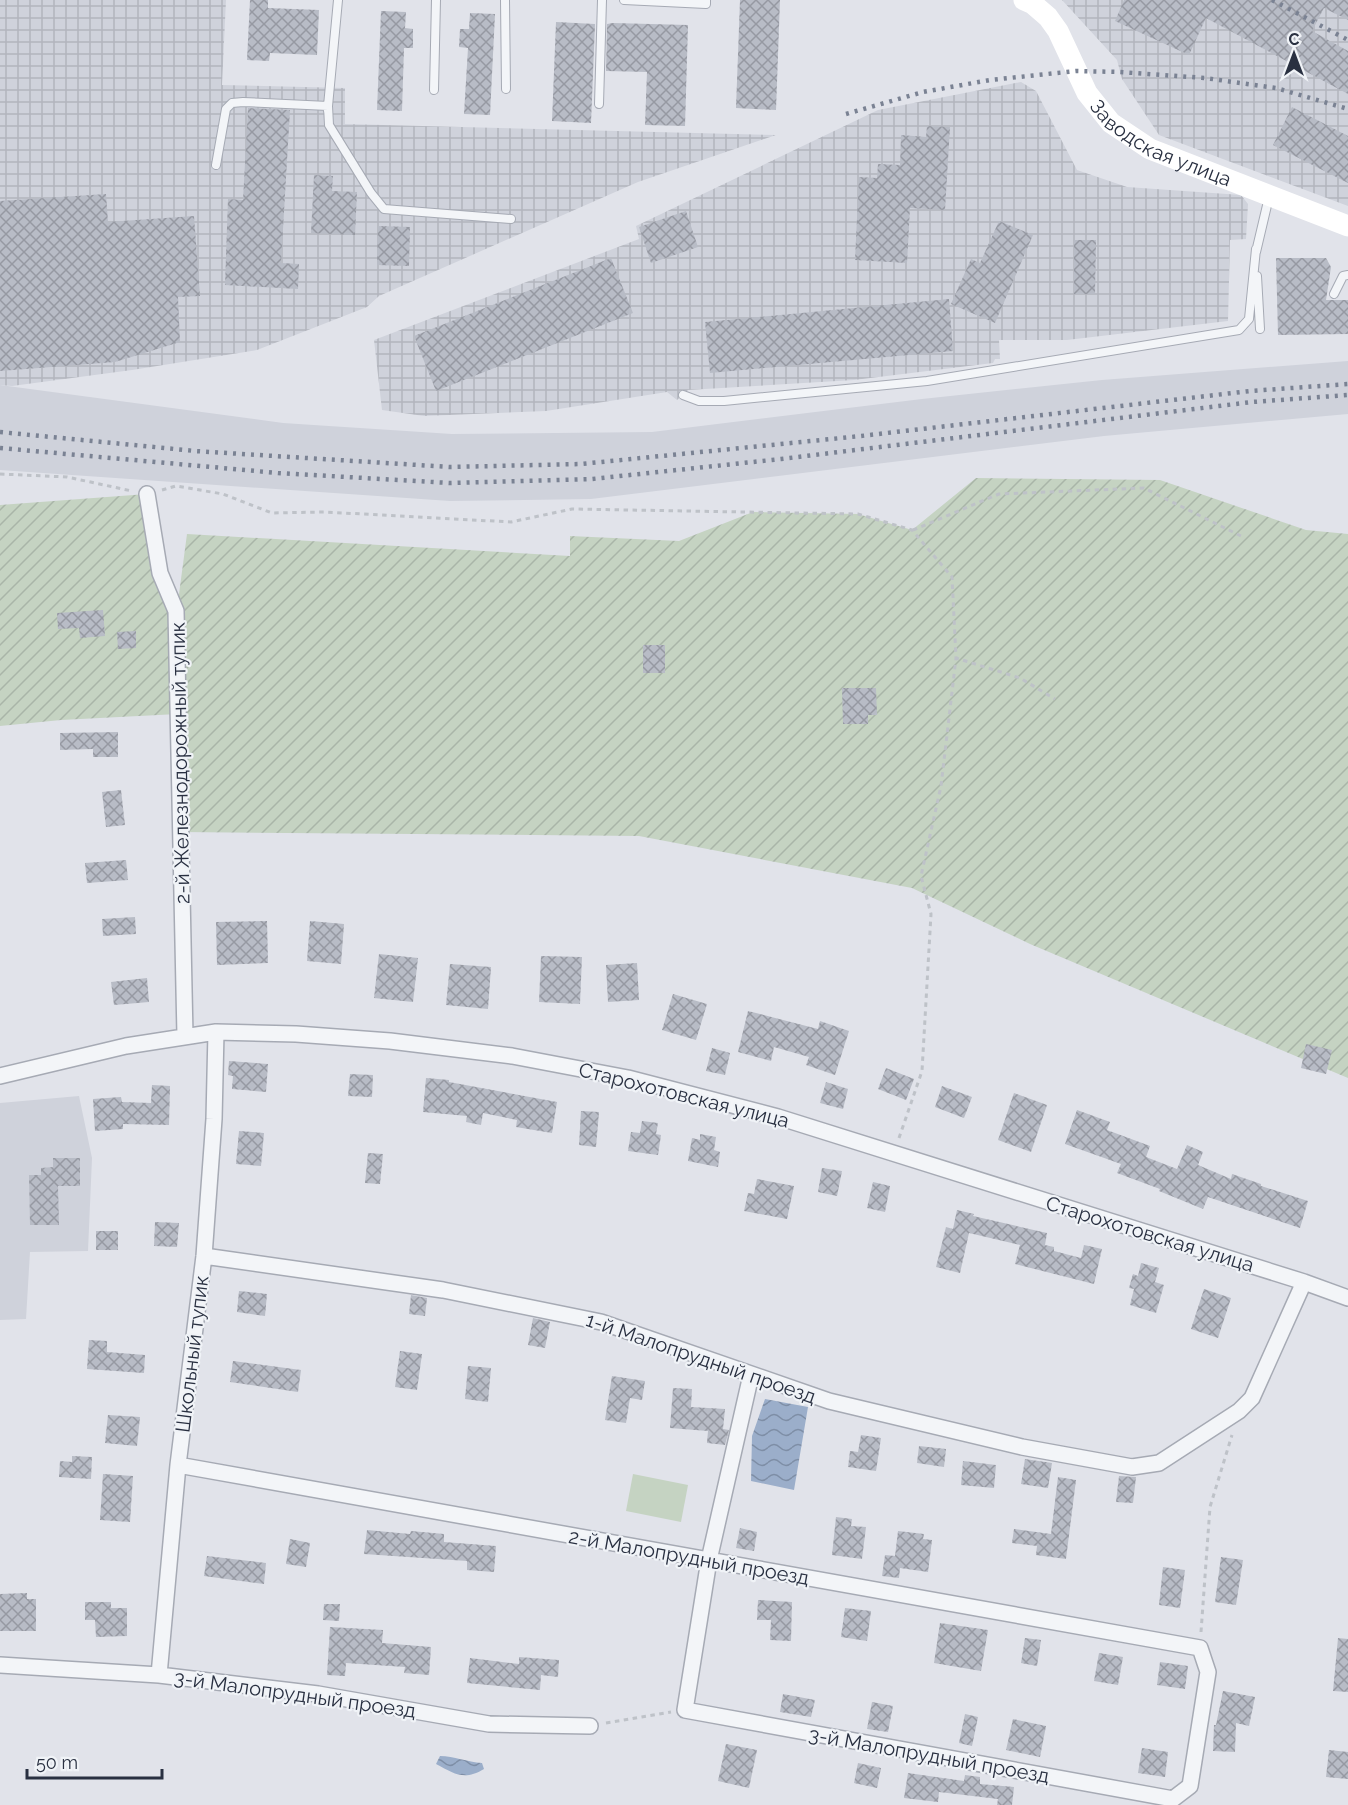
<svg xmlns="http://www.w3.org/2000/svg" width="1348" height="1805" viewBox="0 0 1348 1805" font-family="Raleway,sans-serif">
  <style>
    .built { fill: #cfd2db }
    .industrial { fill: url(#industrial-grid) }
    .green { fill: #c5d3c2 }
    .garden { fill: url(#garden-furrows) }
    .water { fill: url(#water-waves) }
    .building { fill: url(#building-cross-hatch) }
    .lines { fill: none; stroke-linecap: round; stroke-linejoin: round }
    .service-casing { stroke: #a6aab4; stroke-width: 10 }
    .minor-casing { stroke: #a6aab4; stroke-width: 18 }
    .path { stroke: #bec2c8; stroke-width: 3; stroke-dasharray: 4.5 4.5; stroke-linecap: butt }
    .service { stroke: #f3f5f8; stroke-width: 8 }
    .minor { stroke: #f3f5f8; stroke-width: 15 }
    .secondary { stroke: #fff; stroke-width: 21 }
    .rail { stroke: #7a8293; stroke-width: 4.5; stroke-dasharray: 3 6; stroke-linecap: butt }
    .labels { text-anchor: middle; stroke-width: 4.5; stroke-linejoin: round; paint-order: stroke }
    .street-label { font-size: 20px; fill: #293041; stroke: #f0f3f7 }
  </style>
  <defs>
    <pattern id="industrial-grid" width="8" height="8" patternUnits="userSpaceOnUse" patternTransform="scale(1.5)"><rect width="8" height="8" fill="#cfd2db"/><path d="M0 4h8M4 0v8" fill="none" stroke="#b2b5bd"/></pattern>
    <pattern id="garden-furrows" width="10" height="10" patternUnits="userSpaceOnUse" patternTransform="scale(1.5)"><rect width="10" height="10" fill="#c5d3c2"/><path d="M-1 1l2-2M0 10L10 0M9 11l2-2" fill="none" stroke="#a9b5a8"/></pattern>
    <pattern id="water-waves" width="16" height="10" patternUnits="userSpaceOnUse" patternTransform="scale(1.5)"><rect width="16" height="10" fill="#9baeca"/><path d="M0 5q4-4 8 0t8 0" fill="none" stroke="#7e8ea6"/></pattern>
    <pattern id="building-cross-hatch" width="8" height="8" patternUnits="userSpaceOnUse" patternTransform="scale(1.5)"><rect width="8" height="8" fill="#b8bcc6"/><path d="M0 0l8 8M0 8l8-8" fill="none" stroke="#9699a2"/></pattern>
  </defs>
  <rect width="100%" height="100%" fill="#e1e3ea"/>
  <path class="built" d="M1348,361V414L1104,436L591,499L450,501L0,470V385L283,423L452,434L652,432L922,399L1102,380Z
    M79,1096L92,1158L88,1251L30,1252L26,1319L0,1320V1103Z"/>
  <path class="industrial" d="M0,0H226L222,85L345,88V124L776,135L638,182L379,296L367,307L257,350L132,370L12,386L0,385Z
    M1062,0H1348V206L1159,135L1122,79L1117,60Z
    M1021,82L1036,91L1077,170L1127,187L1241,195L1248,204L1246,239L1230,240L1228,321L1067,340H999L1000,359H995L993,363L854,380L688,390L677,400L667,392L546,411L424,416L382,410L374,340L639,239L636,226L878,110Z"/>
  <path class="green" d="M633,1474L688,1485L681,1522L626,1511Z"/>
  <path class="garden" d="M976,478L1160,480L1306,530L1348,534V1078L1030,944L912,888L639,836L181,832L178,714L61,720L0,726V505L147,494L177,609L187,534L570,556V536L679,541L753,512L858,514L912,530Z"/>
  <path class="water" d="M765,1399L808,1407L794,1490L751,1481L752,1436Z
    M440,1756C454,1756 467,1762 482,1763L484,1769C464,1781 455,1774 436,1764Z"/>
  <path class="building" d="M250,0H268V8L319,10L317,55L270,53L269,61L247,60Z
    M740,0H780L776,110L736,108Z
    M1124,0H1348V20L1324,8L1312,31L1348,51V94L1206,18L1189,55L1115,21Z
    M381,11L406,12L405,28L413,29V48H404L402,111L377,110Z
    M470,13L495,14L490,115L464,114L468,48L459,47L460,29H469Z
    M556,22L595,24L591,123L552,121Z
    M613,23L688,25L685,126L645,125L647,72L606,71L607,24Z
    M1292,107L1348,136V183L1273,145Z
    M248,108L290,110L281,263L299,264L298,289L225,285L228,199L243,200Z
    M927,126L950,127L945,210L910,208L907,263L855,260L859,177L877,178L878,164L900,165L901,135L926,137Z
    M314,175L333,176L332,191L357,192L355,235L311,233Z
    M106,194L108,222L194,216L200,296L178,297L180,342L115,362L0,371V201Z
    M686,211L698,247L651,263L639,227Z
    M999,221L1033,235L995,323L951,304L971,259L980,263Z
    M378,226L410,227L409,266L377,265Z
    M1074,240H1096L1095,294H1074Z
    M611,258L633,313L436,391L414,336Z
    M1276,258H1326L1331,267L1326,300H1348V334L1278,335Z
    M949,299L953,351L710,373L705,322Z
    M103,610L105,636L80,638L79,628L58,629L57,613Z
    M136,631V648L118,649L117,632Z
    M643,645H665V673H643Z
    M842,688H876L877,715H868V724H843Z
    M118,732V757H93V749L60,750V733Z
    M121,790L125,825L106,827L102,792Z
    M126,860L128,880L87,883L85,863Z
    M135,917L136,934L103,936L102,919Z
    M267,921L268,963L217,965L216,922Z
    M310,921L344,924L341,964L307,961Z
    M379,954L418,958L413,1002L374,998Z
    M541,956L582,957L580,1004L539,1002Z
    M637,963L639,1000L608,1002L606,965Z
    M450,964L491,967L488,1009L446,1005Z
    M147,978L149,1002L114,1005L111,982Z
    M673,994L707,1004L696,1040L662,1030Z
    M748,1011L818,1029L820,1021L849,1031L835,1075L806,1065L809,1057L774,1047L771,1061L738,1052Z
    M1306,1044L1332,1050L1326,1074L1301,1068Z
    M712,1048L730,1053L725,1075L706,1071Z
    M229,1061L268,1064L266,1092L232,1089L233,1076L228,1075Z
    M886,1068L914,1079L906,1100L878,1089Z
    M350,1074L373,1075L372,1097L348,1096Z
    M426,1078L449,1080V1082L557,1102L552,1133L516,1127L517,1120L483,1113L481,1125L466,1122L467,1116L423,1112Z
    M826,1082L848,1089L843,1109L820,1103Z
    M152,1085L170,1086L169,1125L123,1124V1129L95,1131L93,1099L121,1097L122,1102L151,1103Z
    M942,1086L972,1097L964,1118L935,1107Z
    M1014,1093L1047,1105L1031,1152L998,1140Z
    M1077,1110L1110,1122L1107,1130L1150,1146L1146,1157L1177,1169L1187,1145L1203,1152L1198,1165L1231,1179L1232,1174L1261,1184V1186L1308,1201L1300,1228L1208,1197L1203,1209L1159,1191L1160,1189L1117,1173L1121,1164L1065,1144Z
    M581,1111L599,1112L596,1147L579,1145Z
    M642,1121L658,1123L656,1134L661,1135L658,1155L628,1151L631,1132L640,1133Z
    M239,1131L264,1133L261,1166L236,1164Z
    M700,1134L716,1137L714,1150L720,1152L718,1167L688,1161L692,1138L700,1140Z
    M368,1153L383,1154L380,1184L365,1183Z
    M53,1158H80V1186H58L59,1225H30L29,1175H41V1168L53,1167Z
    M822,1168L842,1171L837,1196L818,1192Z
    M757,1179L794,1186L787,1219L744,1211L748,1193L754,1194Z
    M873,1182L890,1186L885,1212L867,1208Z
    M957,1210L974,1214L973,1216L1047,1233L1045,1245L1054,1247V1251L1081,1258L1084,1245L1102,1249L1094,1284L1015,1264L1020,1245L969,1233L960,1273L936,1267L946,1227L953,1229Z
    M155,1222L179,1223L177,1247L154,1246Z
    M96,1231H118V1250H96Z
    M1141,1263L1159,1268L1155,1282L1164,1285L1156,1313L1130,1305L1134,1289L1129,1288L1133,1274L1138,1276Z
    M1204,1289L1231,1298L1218,1338L1191,1329Z
    M239,1291L267,1294L265,1316L237,1312Z
    M411,1295L427,1298L425,1316L409,1314Z
    M533,1318L550,1322L545,1348L528,1345Z
    M89,1340L107,1341V1352L145,1355L144,1373L87,1369Z
    M400,1351L422,1354L417,1390L395,1387Z
    M233,1361L301,1370L298,1392L230,1382Z
    M468,1366L491,1368L488,1402L465,1399Z
    M612,1376L645,1381L642,1400L630,1398L626,1423L605,1420Z
    M673,1388L692,1389L691,1407L725,1409L723,1429L729,1430L725,1445L707,1443L708,1431L670,1428Z
    M108,1415L140,1417L137,1446L105,1443Z
    M861,1435L881,1438L876,1471L848,1467L850,1451L858,1452Z
    M919,1446L946,1449L944,1467L917,1463Z
    M72,1456L92,1457L91,1479L59,1477L60,1461L72,1462Z
    M1025,1459L1052,1463L1048,1488L1021,1484Z
    M963,1461L996,1465L994,1488L961,1485Z
    M103,1474L133,1476L130,1522L100,1520Z
    M1119,1476L1136,1477L1133,1503L1116,1502Z
    M1058,1477L1076,1480L1066,1559L1036,1555L1037,1546L1012,1543L1014,1529L1051,1534Z
    M836,1517L852,1519L851,1526L866,1527L862,1559L832,1555Z
    M740,1528L757,1532L754,1551L736,1548Z
    M367,1530L410,1534L411,1531L444,1534V1542L496,1546L494,1572L467,1570V1561L364,1554Z
    M898,1531L924,1534L923,1539L932,1540L928,1572L900,1568L899,1578L882,1576L885,1555L895,1556Z
    M290,1539L310,1543L306,1567L286,1564Z
    M207,1556L266,1563L264,1584L204,1576Z
    M1221,1557L1243,1560L1236,1605L1215,1602Z
    M1163,1567L1185,1570L1180,1608L1159,1605Z
    M27,1593V1599H36V1631H0V1594Z
    M758,1600L792,1602L791,1641L770,1640L771,1620H757Z
    M85,1602H111V1608H127V1636L96,1637L95,1620H85Z
    M324,1604H340L339,1621L323,1620Z
    M845,1608L871,1611L867,1641L841,1637Z
    M940,1623L988,1630L981,1671L934,1663Z
    M330,1627L383,1630L382,1643L431,1647L429,1675L404,1673L405,1667L346,1663L345,1676L327,1675Z
    M1025,1638L1041,1640L1037,1666L1021,1663Z
    M1338,1638L1348,1639V1692L1333,1691Z
    M1099,1653L1123,1657L1118,1685L1094,1681Z
    M519,1657L559,1660L558,1677L541,1675L540,1690L467,1683L470,1658L519,1664Z
    M1160,1662L1188,1666L1185,1689L1157,1685Z
    M1223,1691L1255,1697L1249,1726L1236,1723L1235,1752L1213,1751L1214,1725H1216Z
    M783,1694L815,1700L811,1717L780,1712Z
    M872,1702L893,1706L888,1732L867,1729Z
    M965,1714L978,1717L972,1746L959,1743Z
    M1013,1719L1046,1726L1040,1757L1006,1750Z
    M726,1744L757,1750L749,1788L718,1781Z
    M1142,1748L1168,1752L1165,1777L1138,1773Z
    M1329,1750L1348,1752V1779L1326,1777Z
    M858,1763L881,1768L877,1788L854,1783Z
    M908,1773L964,1781L965,1775L980,1777V1784L1014,1787L1012,1805H997L998,1799L939,1792L938,1802L904,1798Z"/>
  <g class="lines">
    <defs>
      <path id="service" d="M338,0L328,106L329,125L371,193L384,209L511,219
        M505,0L506,89
        M624,0L706,4V0
        M434,90L436,0
        M599,104L602,0
        M216,165L226,109L232,103L243,102L328,106V111
        M1256,252L1269,197
        M1257,276L1260,329
        M1334,294L1343,276L1348,275
        M683,395L699,401H724L927,381L1239,330L1249,319L1256,249"/>
      <path id="minor" d="M147,494L160,573L176,611L185,1036
        M0,1076L126,1046L216,1032L296,1034L390,1041L512,1056L628,1078L778,1117L1304,1282L1348,1298
        M204,1256L443,1290L601,1322L829,1401L1022,1447L1132,1467L1159,1463L1239,1411L1252,1398L1304,1282
        M178,1465L1200,1648L1208,1672L1190,1786L1173,1799L685,1710L709,1560L751,1375
        M0,1665L159,1675L318,1694L489,1724L590,1726
        M159,1675L178,1465L204,1256L214,1119L216,1032"/>
    </defs>
    <use href="#service" class="service-casing"/>
    <use href="#minor" class="minor-casing"/>
    <path class="path" d="M0,474L67,477L132,491
      M162,490L176,486L223,494L272,513L325,512L511,522L572,509L858,514L912,530L952,577L956,658L1020,678L1055,699
      M913,530L999,494L1144,488L1243,537
      M899,1138L922,1071L931,914L921,876L941,786L956,658
      M1201,1632L1210,1507L1232,1435
      M606,1723L671,1712"/>
    <use href="#service" class="service"/>
    <use href="#minor" class="minor"/>
    <path class="secondary" id="s1" d="M1024,0L1033,4L1048,17L1058,31L1087,93L1111,123L1150,149L1348,226"/>
    <path class="rail" d="M1272,0L1348,40
      M846,114L923,92L990,80L1076,71L1120,72L1205,78L1276,88L1348,109
      M0,432L195,451L450,467L581,464L861,436L1250,391L1348,384
      M0,448L278,473L450,483L592,479L781,459L1252,402L1348,395"/>
  </g>
  <g class="labels">
    <g class="street-label">
      <text dy="7" stroke="none"><textPath href="#s1" startOffset="207">Заводская улица</textPath></text>
      <text transform="translate(180 763) rotate(-91)" y="7">2-й Железнодорожный тупик</text>
      <text transform="translate(684 1095) rotate(14)" y="7">Старохотовская улица</text>
      <text transform="translate(1150 1234) rotate(17)" y="7">Старохотовская улица</text>
      <text transform="translate(192 1354) rotate(-83)" y="7">Школьный тупик</text>
      <text transform="translate(701 1358) rotate(19)" y="7">1-й Малопрудный проезд</text>
      <text transform="translate(689 1557) rotate(10)" y="7">2-й Малопрудный проезд</text>
      <text transform="translate(295 1694) rotate(8)" y="7">3-й Малопрудный проезд</text>
      <text transform="translate(929 1755) rotate(10)" y="7">3-й Малопрудный проезд</text>
    </g>
  </g>
  <g transform="translate(1294 54)" stroke="#f0f3f7" stroke-width="4.5" paint-order="stroke">
  <path d="M0-4.5L10 22L0 15L-10 22Z" fill="#293041"/>
  <text y="-9" font-size="16" font-weight="bold" text-anchor="middle" fill="#293041">С</text>
  </g>
  <path d="M27 1769v9h135v-9" fill="none" stroke="#293041" stroke-width="3"/>
  <text x="36" y="1769" font-size="18" fill="#293041" stroke="#f0f3f7" stroke-width="4.5" paint-order="stroke">50 m</text>
</svg>
